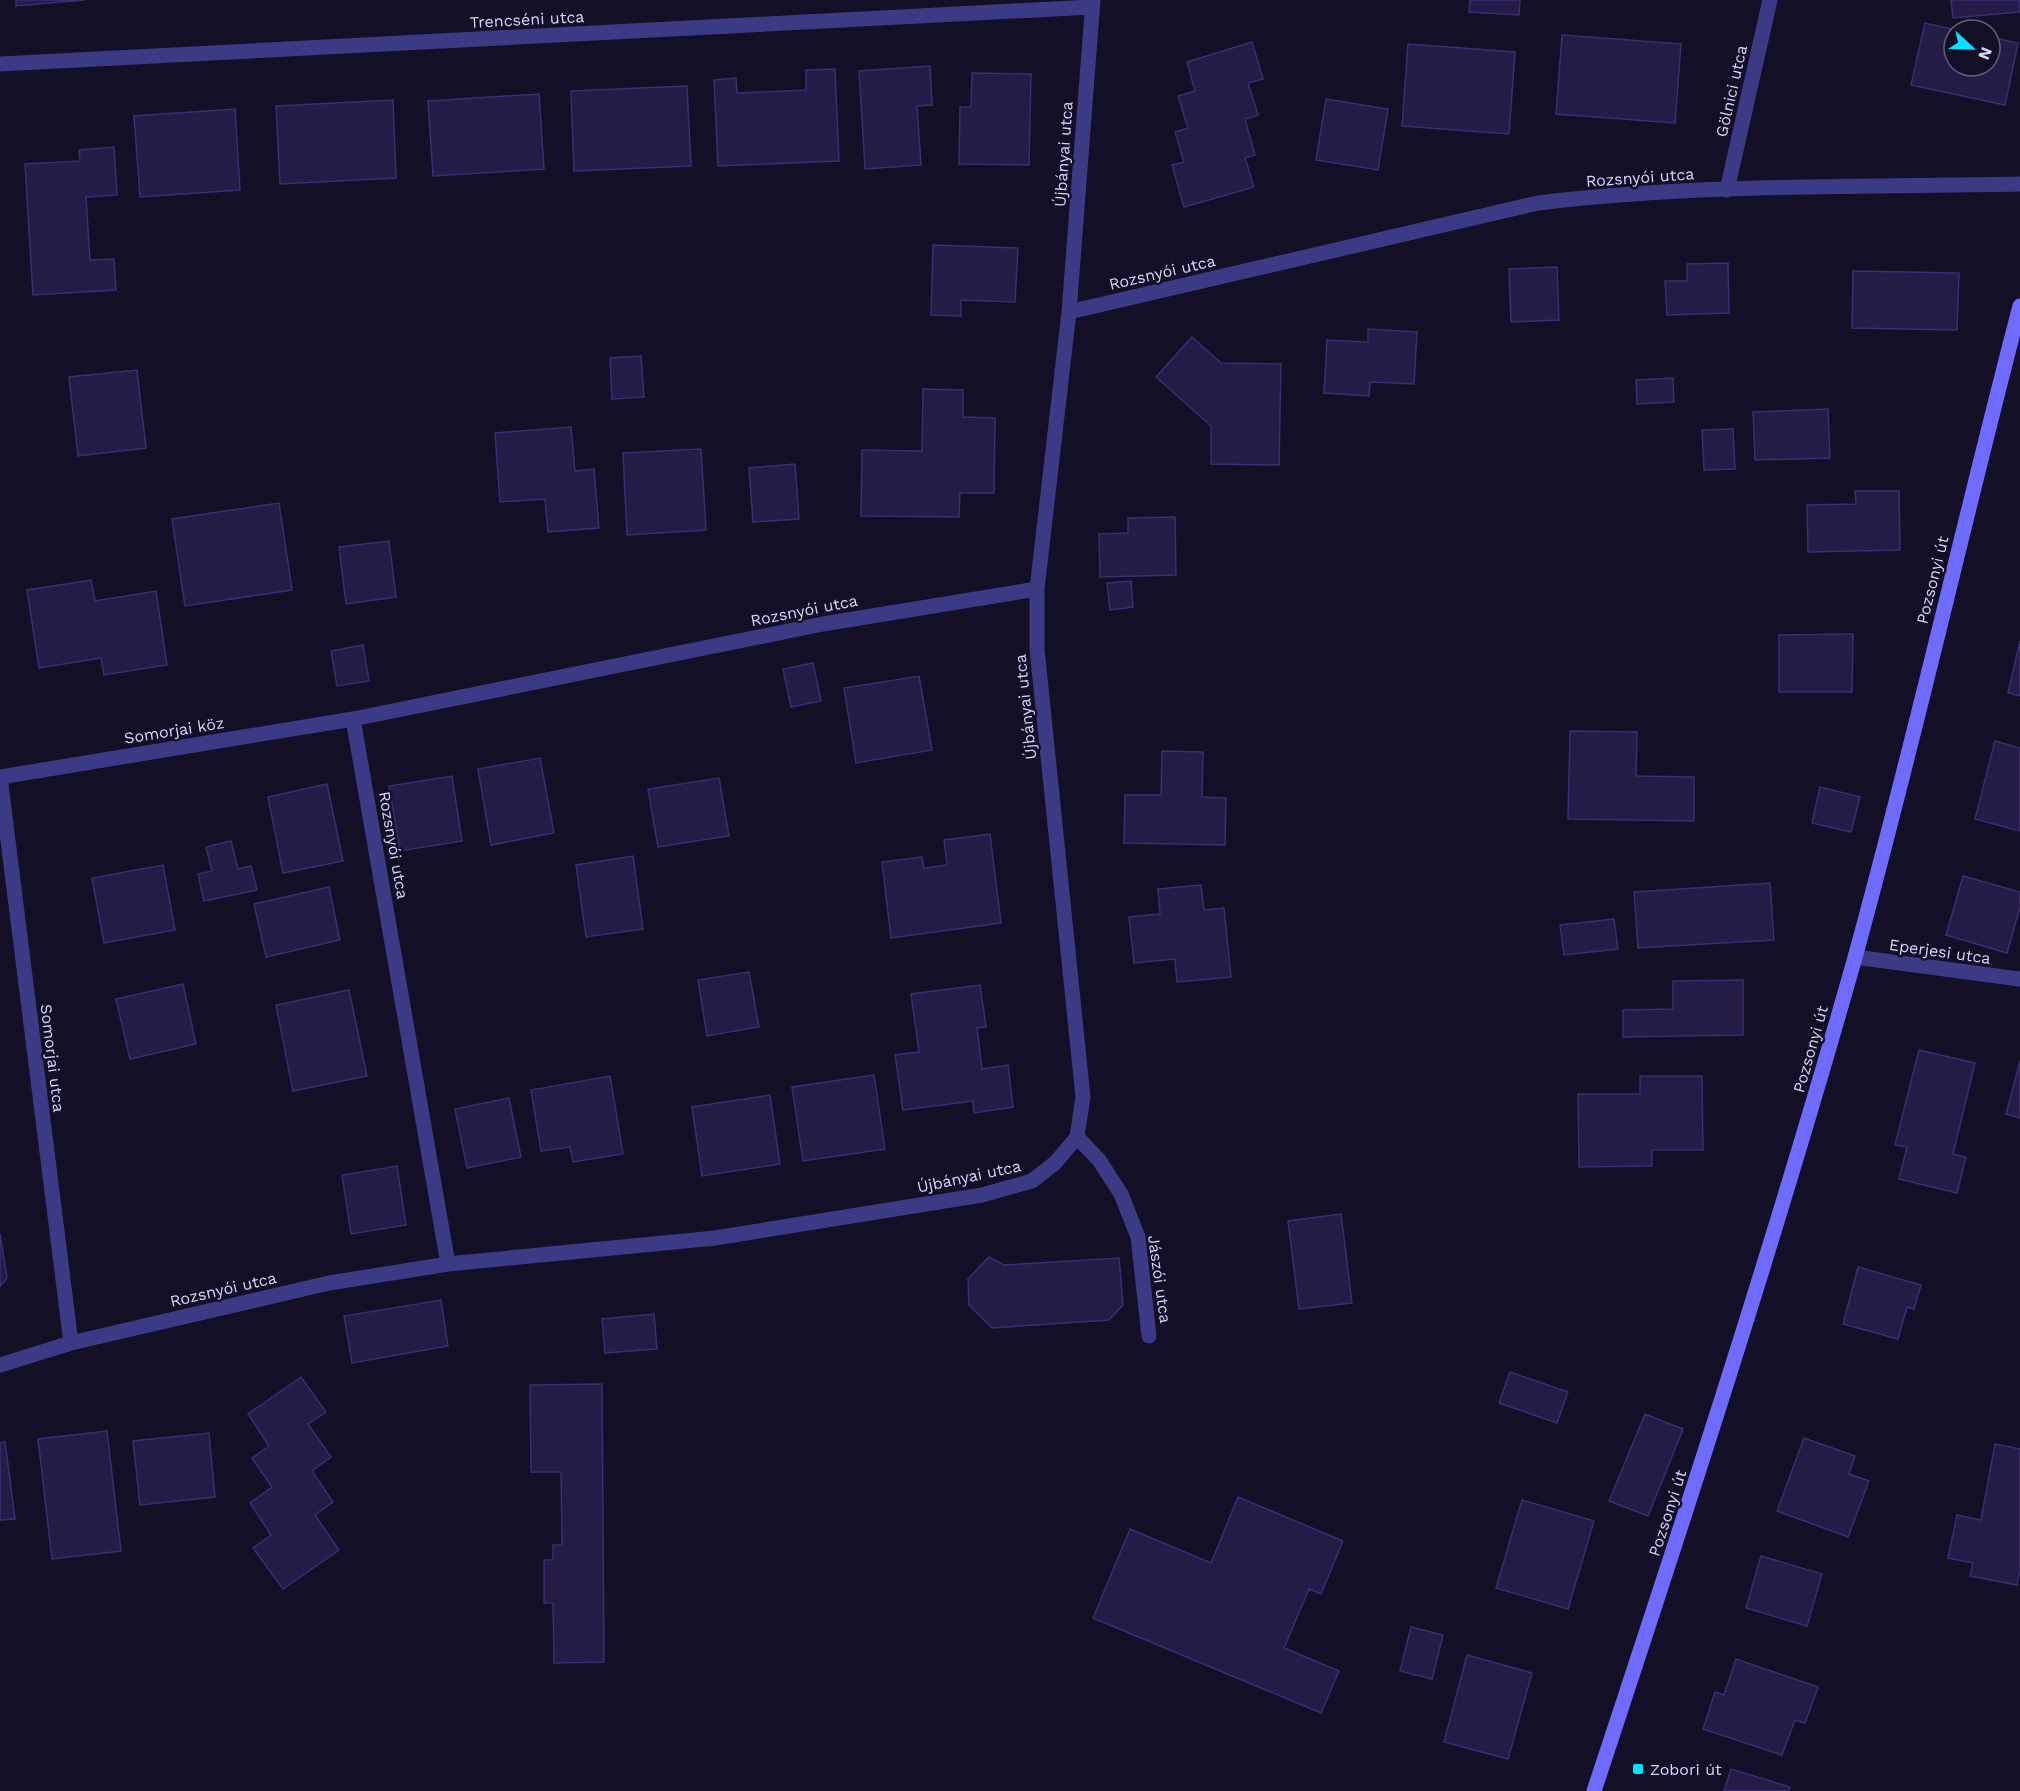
<svg xmlns="http://www.w3.org/2000/svg" width="2020" height="1791" viewBox="0 0 2020 1791" font-family="'Work Sans',sans-serif">
  <style>
    .building { fill: #241b47; stroke: #3b2d73; stroke-width: 1.5 }
    .lines { fill: none; stroke-linecap: round; stroke-linejoin: round }
    .street { stroke: #3d3a85; stroke-width: 15 }
    .secondary { stroke: #6f6bff; stroke-width: 15 }
    .poi-dot { fill: #00e5ff; stroke: #130f26; stroke-width: 2 }
    .labels { text-anchor: middle; stroke-width: 5; stroke-linejoin: round; paint-order: stroke }
    .street-label { font-size: 16px; fill: #d9d4ff; stroke: #130f26 }
    .poi-label { font-size: 16px; fill: #d9d4ff; stroke: #130f26; text-anchor: start }
  </style>
  <rect width="100%" height="100%" fill="#130f26"/>
  <path class="building" d="M16,0H84L16,6Z
    M1470,0H1520L1519,15L1469,12Z
    M1951,0H2019L2020,12L1953,18Z
    M1925,23L1956,30H1954V66H1990V37L2018,43L2005,105L1911,85Z
    M1562,35L1681,44L1675,123L1556,114Z
    M1252,42L1263,79L1248,83L1258,115L1245,119L1255,155L1245,158L1254,187L1184,207L1172,165L1184,162L1175,132L1188,128L1178,96L1195,91L1187,62Z
    M1408,44L1515,52L1509,134L1402,126Z
    M930,66L932,105L917,106L921,165L865,169L859,71Z
    M835,69L839,161L718,166L714,80L736,78L737,93L806,90V70Z
    M972,73L1031,74L1029,165L959,164L960,107H971Z
    M687,86L691,166L574,171L571,91Z
    M539,94L544,169L433,176L428,101Z
    M1326,99L1388,109L1378,170L1316,160Z
    M393,100L396,178L280,184L276,106Z
    M235,109L240,190L140,197L134,116Z
    M114,147L117,195L86,197L90,260L114,259L116,290L33,295L25,164L80,161L79,150Z
    M933,245L1018,248L1015,302L961,300V316L931,315Z
    M1728,263L1729,313L1667,315L1665,281H1687V264Z
    M1557,267L1559,320L1511,322L1509,269Z
    M1853,271L1959,273L1957,330L1852,328Z
    M1368,329L1417,332L1414,384L1370,382L1369,396L1324,393L1327,340L1368,342Z
    M1192,337L1221,363L1281,364L1279,465L1211,464V426L1156,377Z
    M641,356L644,397L612,399L610,358Z
    M137,370L146,448L78,456L69,377Z
    M1673,378L1674,402L1637,404L1636,380Z
    M923,389L963,390V417L995,418L994,493H960L959,517L861,516L862,450L922,451Z
    M1828,409L1830,458L1755,460L1753,412Z
    M571,427L575,471L594,469L599,528L548,532L545,499L500,502L495,433Z
    M1733,429L1735,469L1704,470L1702,430Z
    M701,449L706,530L627,535L623,453Z
    M795,464L799,519L753,522L749,468Z
    M1855,491H1899L1900,550L1808,552L1807,505L1856,504Z
    M279,503L292,590L185,606L172,519Z
    M1175,517L1176,575L1100,577L1099,534L1128,533V518Z
    M389,541L396,597L346,604L339,547Z
    M91,580L95,601L156,591L167,665L104,675L101,658L39,668L27,590Z
    M1131,581L1133,607L1110,610L1107,583Z
    M1853,634L1852,692H1779V635Z
    M2020,641V696L2008,693Z
    M363,645L369,681L337,686L331,651Z
    M813,663L821,701L791,707L783,669Z
    M919,676L932,750L856,763L844,688Z
    M1570,731L1637,732L1636,776L1694,777V821L1568,819Z
    M1995,741L2020,748V831L1975,819Z
    M1162,751L1203,752L1202,797L1226,798L1225,845L1124,843L1125,795H1161Z
    M540,758L554,833L491,845L478,769Z
    M452,776L462,841L400,851L389,786Z
    M719,778L729,836L658,847L648,789Z
    M327,784L343,861L283,873L268,797Z
    M1820,787L1860,797L1851,832L1812,823Z
    M990,834L1001,923L891,938L882,862L922,857L924,868L947,865L944,840Z
    M231,841L238,869L251,866L257,890L204,901L198,874L212,871L206,847Z
    M633,856L643,929L586,937L576,865Z
    M163,865L175,930L104,943L92,878Z
    M1963,876L2020,892V907L2007,953L1946,935Z
    M1770,883L1774,940L1638,948L1634,892Z
    M1201,885L1204,910L1224,908L1231,977L1177,982L1175,959L1134,963L1129,917L1160,914L1158,889Z
    M329,887L340,940L266,957L254,904Z
    M1614,919L1618,949L1564,955L1560,925Z
    M749,972L759,1027L707,1036L698,980Z
    M1743,980V1035L1623,1037V1010L1673,1009V981Z
    M183,984L196,1044L130,1059L116,999Z
    M980,985L986,1027L977,1028L982,1069L1008,1065L1013,1107L974,1113L973,1101L903,1110L895,1055L919,1052L911,994Z
    M349,990L367,1076L293,1091L276,1005Z
    M1919,1050L1975,1063L1953,1154L1966,1157L1957,1193L1899,1179L1907,1147L1895,1145Z
    M2020,1061V1118L2006,1114Z
    M874,1075L885,1149L803,1161L792,1087Z
    M610,1076L623,1154L573,1162L570,1147L541,1151L531,1090Z
    M1640,1076H1702L1703,1150H1652V1166L1579,1167L1578,1094H1640Z
    M770,1095L780,1164L702,1176L692,1107Z
    M509,1098L521,1157L467,1168L455,1109Z
    M397,1166L406,1225L351,1234L342,1175Z
    M1341,1214L1352,1303L1299,1309L1288,1221Z
    M0,1234L7,1278L0,1286Z
    M989,1257L1004,1265L1119,1258L1123,1305L1109,1320L992,1328L969,1305L968,1279Z
    M1858,1267L1921,1285L1914,1309L1907,1307L1898,1339L1843,1324Z
    M441,1300L448,1346L352,1363L344,1316Z
    M654,1314L657,1349L605,1353L602,1319Z
    M1510,1372L1568,1392L1557,1423L1499,1403Z
    M301,1377L326,1412L308,1424L331,1457L312,1471L333,1502L315,1515L339,1550L283,1589L253,1548L271,1535L250,1503L272,1487L252,1458L269,1446L248,1414Z
    M602,1384L604,1662L554,1663L553,1603H544V1560H553V1545H562L561,1472H531L530,1385Z
    M1645,1414L1683,1429L1648,1516L1609,1501Z
    M107,1431L121,1551L52,1559L38,1439Z
    M209,1433L215,1497L140,1505L133,1441Z
    M1804,1438L1855,1456L1849,1474L1869,1481L1848,1537L1777,1511Z
    M5,1442L15,1519L0,1520V1443Z
    M1995,1444L2020,1449V1568L2017,1585L1970,1576L1973,1563L1948,1558L1957,1515L1981,1520Z
    M1238,1497L1343,1541L1321,1594L1309,1589L1284,1648L1339,1671L1321,1713L1093,1618L1130,1529L1211,1563Z
    M1522,1500L1594,1521L1568,1609L1496,1588Z
    M1761,1556L1822,1574L1807,1626L1746,1608Z
    M1411,1627L1443,1635L1432,1679L1400,1671Z
    M1467,1655L1532,1673L1508,1759L1444,1742Z
    M1736,1659L1818,1687L1805,1723L1795,1720L1782,1755L1703,1729L1715,1692L1724,1695Z
    M1731,1769L1790,1787L1789,1791H1724Z"/>
  <g class="lines">
    <path class="street" d="M0,64L1092,7
      M1727,190L1770,0
      M1069,312L1538,203C1696,184 1860,187 2020,184
      M353,719L448,1264
      M0,777L353,719L823,624L1037,589
      M0,777L71,1343
      M1855,957L2020,979
      M1077,1137L1099,1160L1121,1194L1138,1237L1149,1336
      M0,1365L71,1343L329,1283L448,1264L715,1238L982,1195L1032,1181L1055,1163L1077,1137L1083,1097L1037,649V589L1069,312L1093,0"/>
    <path class="secondary" d="M1594,1791C1685,1516 1775,1240 1854,961C1914,744 1963,524 2020,306"/>
  </g>
  <rect class="poi-dot" x="1632" y="1763" width="12" height="12" rx="3"/>
  <g class="labels">
    <g class="street-label">
      <text transform="translate(527 19) rotate(-3)" y="6">Trencséni utca</text>
      <text transform="translate(1731 91) rotate(-77)" y="6">Gölnici utca</text>
      <text transform="translate(1063 154) rotate(-86)" y="6">Újbányai utca</text>
      <text transform="translate(1640 177) rotate(-4)" y="6">Rozsnyói utca</text>
      <text transform="translate(1162 272) rotate(-13)" y="6">Rozsnyói utca</text>
      <text transform="translate(1932 580) rotate(-76)" y="6">Pozsonyi út</text>
      <text transform="translate(804 610) rotate(-11)" y="6">Rozsnyói utca</text>
      <text transform="translate(1025 707) rotate(-96)" y="6">Újbányai utca</text>
      <text transform="translate(174 730) rotate(-9)" y="6">Somorjai köz</text>
      <text transform="translate(394 845) rotate(80)" y="6">Rozsnyói utca</text>
      <text transform="translate(1940 951) rotate(8)" y="6">Eperjesi utca</text>
      <text transform="translate(1810 1049) rotate(-74)" y="6">Pozsonyi út</text>
      <text transform="translate(53 1058) rotate(83)" y="6">Somorjai utca</text>
      <text transform="translate(969 1176) rotate(-12)" y="6">Újbányai utca</text>
      <text transform="translate(1160 1279) rotate(82)" y="6">Jászói utca</text>
      <text transform="translate(223 1289) rotate(-13)" y="6">Rozsnyói utca</text>
      <text transform="translate(1667 1513) rotate(-72)" y="6">Pozsonyi út</text>
    </g>
    <g class="poi-label">
      <text x="1650" y="1775">Zobori út</text>
    </g>
  </g>
  <g transform="translate(1972 48) rotate(112)"><circle r="28" fill="#130f26" stroke="#625e7d" stroke-width="1.5"/>
  <path d="M0-4.5L10 22L0 15L-10 22Z" fill="#00e5ff"/>
  <text y="-9" font-size="16" font-weight="bold" text-anchor="middle" fill="#d9d4ff">N</text>
  </g>
</svg>
